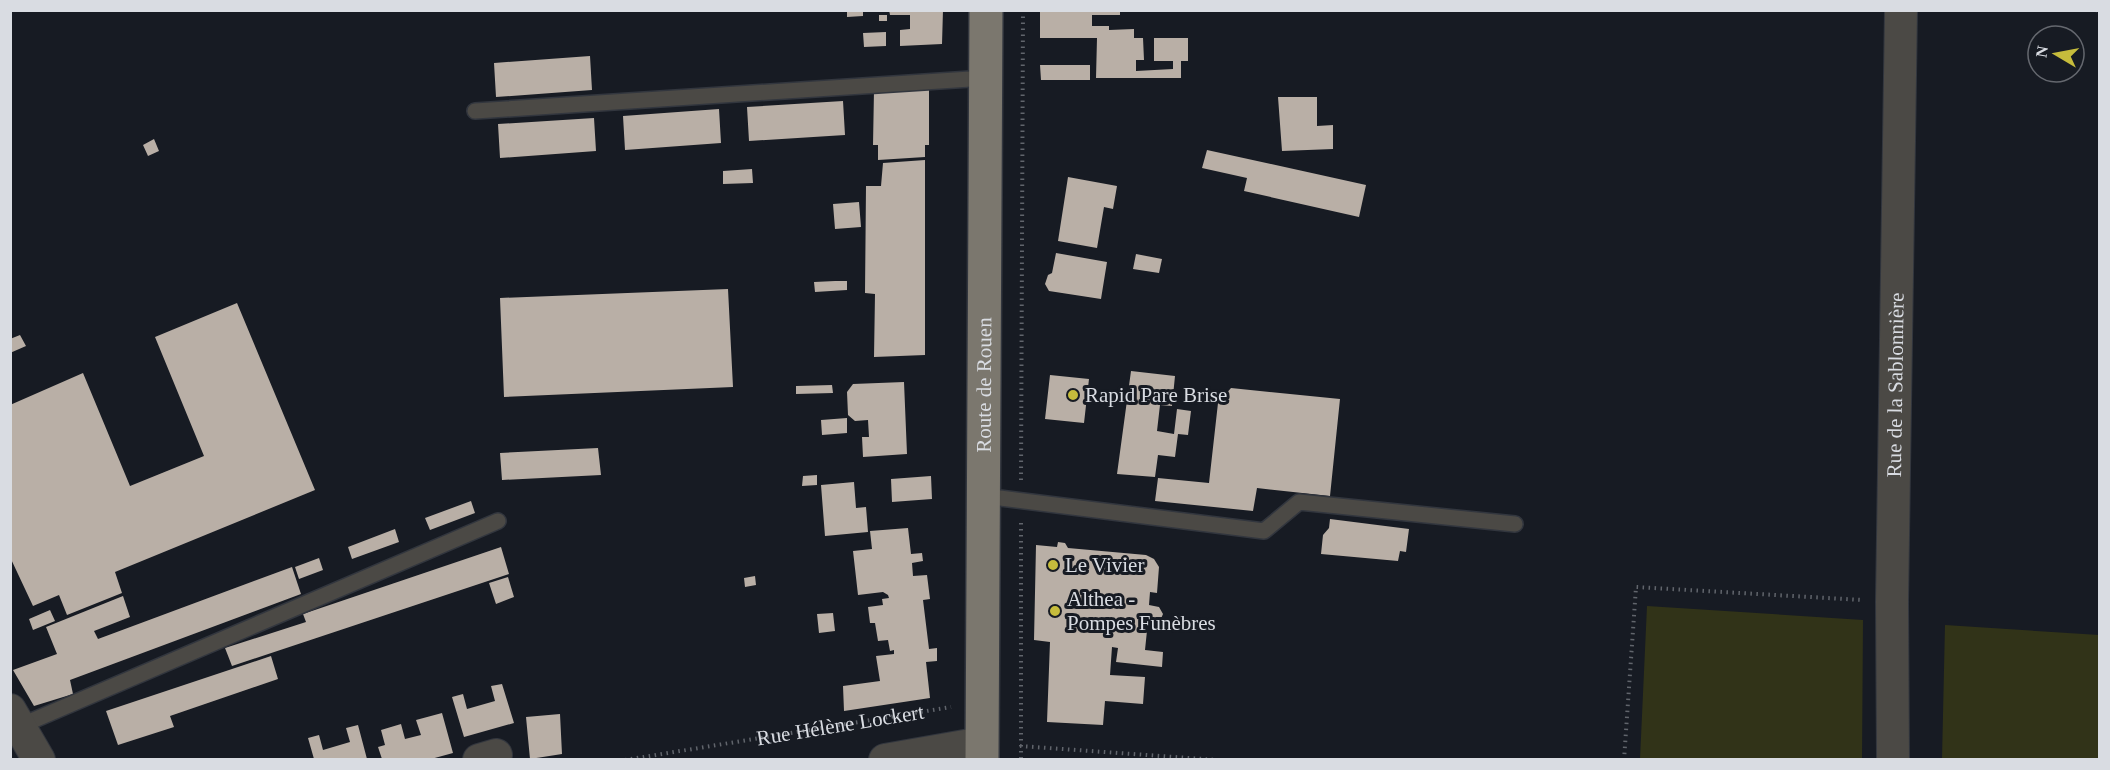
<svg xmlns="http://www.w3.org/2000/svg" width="2110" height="770" viewBox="0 0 2110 770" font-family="Georgia,serif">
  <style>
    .green { fill: #313318 }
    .building { fill: #b9afa6 }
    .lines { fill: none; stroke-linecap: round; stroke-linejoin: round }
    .service-casing { stroke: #32363e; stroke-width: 18 }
    .minor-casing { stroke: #32363e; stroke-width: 34 }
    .primary-casing { stroke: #32363e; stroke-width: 36 }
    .path { stroke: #61656c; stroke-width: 4; stroke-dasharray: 1.5 4.5; stroke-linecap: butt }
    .service { stroke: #4b4945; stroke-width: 15 }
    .minor { stroke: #4b4945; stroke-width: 32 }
    .primary { stroke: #7b776e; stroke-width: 33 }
    .poi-dot { fill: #c6bc3c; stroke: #171b23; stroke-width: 2 }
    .labels { text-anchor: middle; stroke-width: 6; stroke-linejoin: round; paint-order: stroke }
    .street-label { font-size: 21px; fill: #d9dce2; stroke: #171b23 }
    .poi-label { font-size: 21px; fill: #d9dce2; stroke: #171b23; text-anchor: start }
  </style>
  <rect width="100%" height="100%" fill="#171b23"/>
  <path class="green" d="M1647,606L1863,620L1862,759H1640Z
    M1945,625L2099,635V759H1942Z"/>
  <path class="building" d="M847,10H863V16L847,17Z
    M889,10H943L942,44L900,46V30L910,29V15H890Z
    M1040,10H1120V15H1092V26H1109V30L1134,29V38H1143L1144,60H1136V71L1173,69V61H1154V38H1188V61H1181V78H1096L1097,38H1040Z
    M879,15H887V21H879Z
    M886,32V46L864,47L863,33Z
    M590,56L592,90L496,97L494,63Z
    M1040,65H1090V80H1041Z
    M874,90H929V145H925V157L878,160V145H873Z
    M1278,97H1317V126L1333,125V149L1282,151Z
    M843,101L845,135L749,141L747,107Z
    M719,109L721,143L625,150L623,116Z
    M594,118L596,151L500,158L498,124Z
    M154,139L159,151L148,156L143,145Z
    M1207,150L1366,185L1359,217L1244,191L1247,178L1202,168Z
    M925,160V355L874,357L875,294L865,293L866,186H881L883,163Z
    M752,169L753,183L723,184V171Z
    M1068,177L1117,186L1113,209L1104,207L1097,248L1058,241Z
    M859,202L861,227L835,229L833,204Z
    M1056,253L1107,262L1101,299L1049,291L1045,284L1048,275L1052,273Z
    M1136,254L1162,259L1159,273L1133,269Z
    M835,281H847V290L815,292L814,282Z
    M728,289L733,387L504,397L500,298Z
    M237,303L315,490L115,572L122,593L67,615L59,595L33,606L10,557V405L83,373L130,486L204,456L155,337Z
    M20,335L26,346L10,353V339Z
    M1131,371L1175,376L1172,406L1160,405L1157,431L1174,434L1177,409L1191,411L1188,435L1178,434L1175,457L1158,455L1155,477L1117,474Z
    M1050,375L1089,379L1084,423L1045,419Z
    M904,382L907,454L863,457L862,437H869L868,420L855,421L848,415L847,392L853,384Z
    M832,385L833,393L796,394V386Z
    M1231,388L1340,399L1330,496L1257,488L1253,511L1155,501L1158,478L1209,483L1218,403Z
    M847,418V433L822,435L821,420Z
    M598,448L601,475L502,480L500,453Z
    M817,475V485L802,486L803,476Z
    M931,476L932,499L892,502L891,479Z
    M854,482L856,508L866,507L868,532L825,536L821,485Z
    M471,501L475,513L430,530L425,518Z
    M1330,519L1409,529L1406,552L1400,551L1398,561L1321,554L1323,535L1329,528Z
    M908,528L911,554L922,553L923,561L912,563L913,576L927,575L930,599L923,600L929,649L937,648V661L926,662L930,698L844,711L843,686L880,681L876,656L894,654V650L890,651L888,640L878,641L875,623H870L868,607L883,605L882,599L889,598L888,595L883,592L858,595L853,551L872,549L870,531Z
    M395,529L399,542L352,559L348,547Z
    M1058,542L1065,543L1068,548L1146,555L1154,559L1159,567L1157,593L1150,592L1149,605L1159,607L1163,614L1160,621H1148L1145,650L1163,652L1162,667L1116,662L1118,648L1112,647L1110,675L1145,677L1143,704L1105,701L1103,725L1047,722L1050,642L1034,640L1036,545L1057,547Z
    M501,547L509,574L232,666L225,648L306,622L303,614Z
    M319,558L323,570L299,579L295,567Z
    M292,567L301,594L70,680L73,694L34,706L13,670L57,654L46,627L123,596L130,617L94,631L98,639Z
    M755,576L756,585L745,587L744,578Z
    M508,577L514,597L496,604L489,583Z
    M50,610L55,621L33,630L29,619Z
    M833,613L835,631L819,633L817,614Z
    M271,656L278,679L170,716L174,727L118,745L106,711Z
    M502,684L514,723L464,737L452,697L463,694L467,709L495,701L491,686Z
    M442,713L453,753L431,759H382L378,747L385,745L381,730L401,724L405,739L421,735L416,720Z
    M560,714L562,754L530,759L526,717Z
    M358,725L367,759H314L308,738L319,735L323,750L350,742L346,728Z"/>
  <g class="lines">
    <defs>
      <path id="service" d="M475,111L986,78
        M984,496L1264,531L1299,502L1515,524
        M20,726L498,521"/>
      <g id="minor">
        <path d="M10,710L39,760"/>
        <path d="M479,760L496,755"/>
        <path d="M885,760L982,743"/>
        <path id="s2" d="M1893,760L1892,602L1901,10"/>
      </g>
      <g id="primary">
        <path id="s3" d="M982,760L986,10"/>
      </g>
    </defs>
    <use href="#service" class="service-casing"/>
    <use href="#minor" class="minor-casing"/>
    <use href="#primary" class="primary-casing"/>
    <g class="path">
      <path d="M2096,10L2100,12"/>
      <path d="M1021,480L1023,10"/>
      <path d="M1021,523V760"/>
      <path d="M1020,746L1217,760"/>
      <path id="s1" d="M625,760L951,707"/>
      <path d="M1624,760L1636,587L1862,600"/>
    </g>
    <use href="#service" class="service"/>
    <use href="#minor" class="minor"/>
    <use href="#primary" class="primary"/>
  </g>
  <g class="poi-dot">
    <circle cx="1073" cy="395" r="6"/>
    <circle cx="1053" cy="565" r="6"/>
    <circle cx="1055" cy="611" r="6"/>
  </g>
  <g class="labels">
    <g class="street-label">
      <text dy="7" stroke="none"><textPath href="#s3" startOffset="375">Route de Rouen</textPath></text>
      <text dy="7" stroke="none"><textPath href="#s2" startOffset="375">Rue de la Sablonnière</textPath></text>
      <text dy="7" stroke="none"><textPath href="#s1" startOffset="218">Rue Hélène Lockert</textPath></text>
    </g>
    <g class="poi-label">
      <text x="1085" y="402">Rapid Pare Brise</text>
      <text x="1065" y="572">Le Vivier</text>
      <text x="1067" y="606">Althea -<tspan x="1067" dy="24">Pompes Funèbres</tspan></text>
    </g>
  </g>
  <rect width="2110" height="770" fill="none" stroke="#d9dce2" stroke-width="24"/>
  <g transform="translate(2056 54) rotate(280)"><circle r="28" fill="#171b23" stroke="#65686f" stroke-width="1.5"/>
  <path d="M0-4.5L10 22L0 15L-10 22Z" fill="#c6bc3c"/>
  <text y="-9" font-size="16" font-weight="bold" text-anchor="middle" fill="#d9dce2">N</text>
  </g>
</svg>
